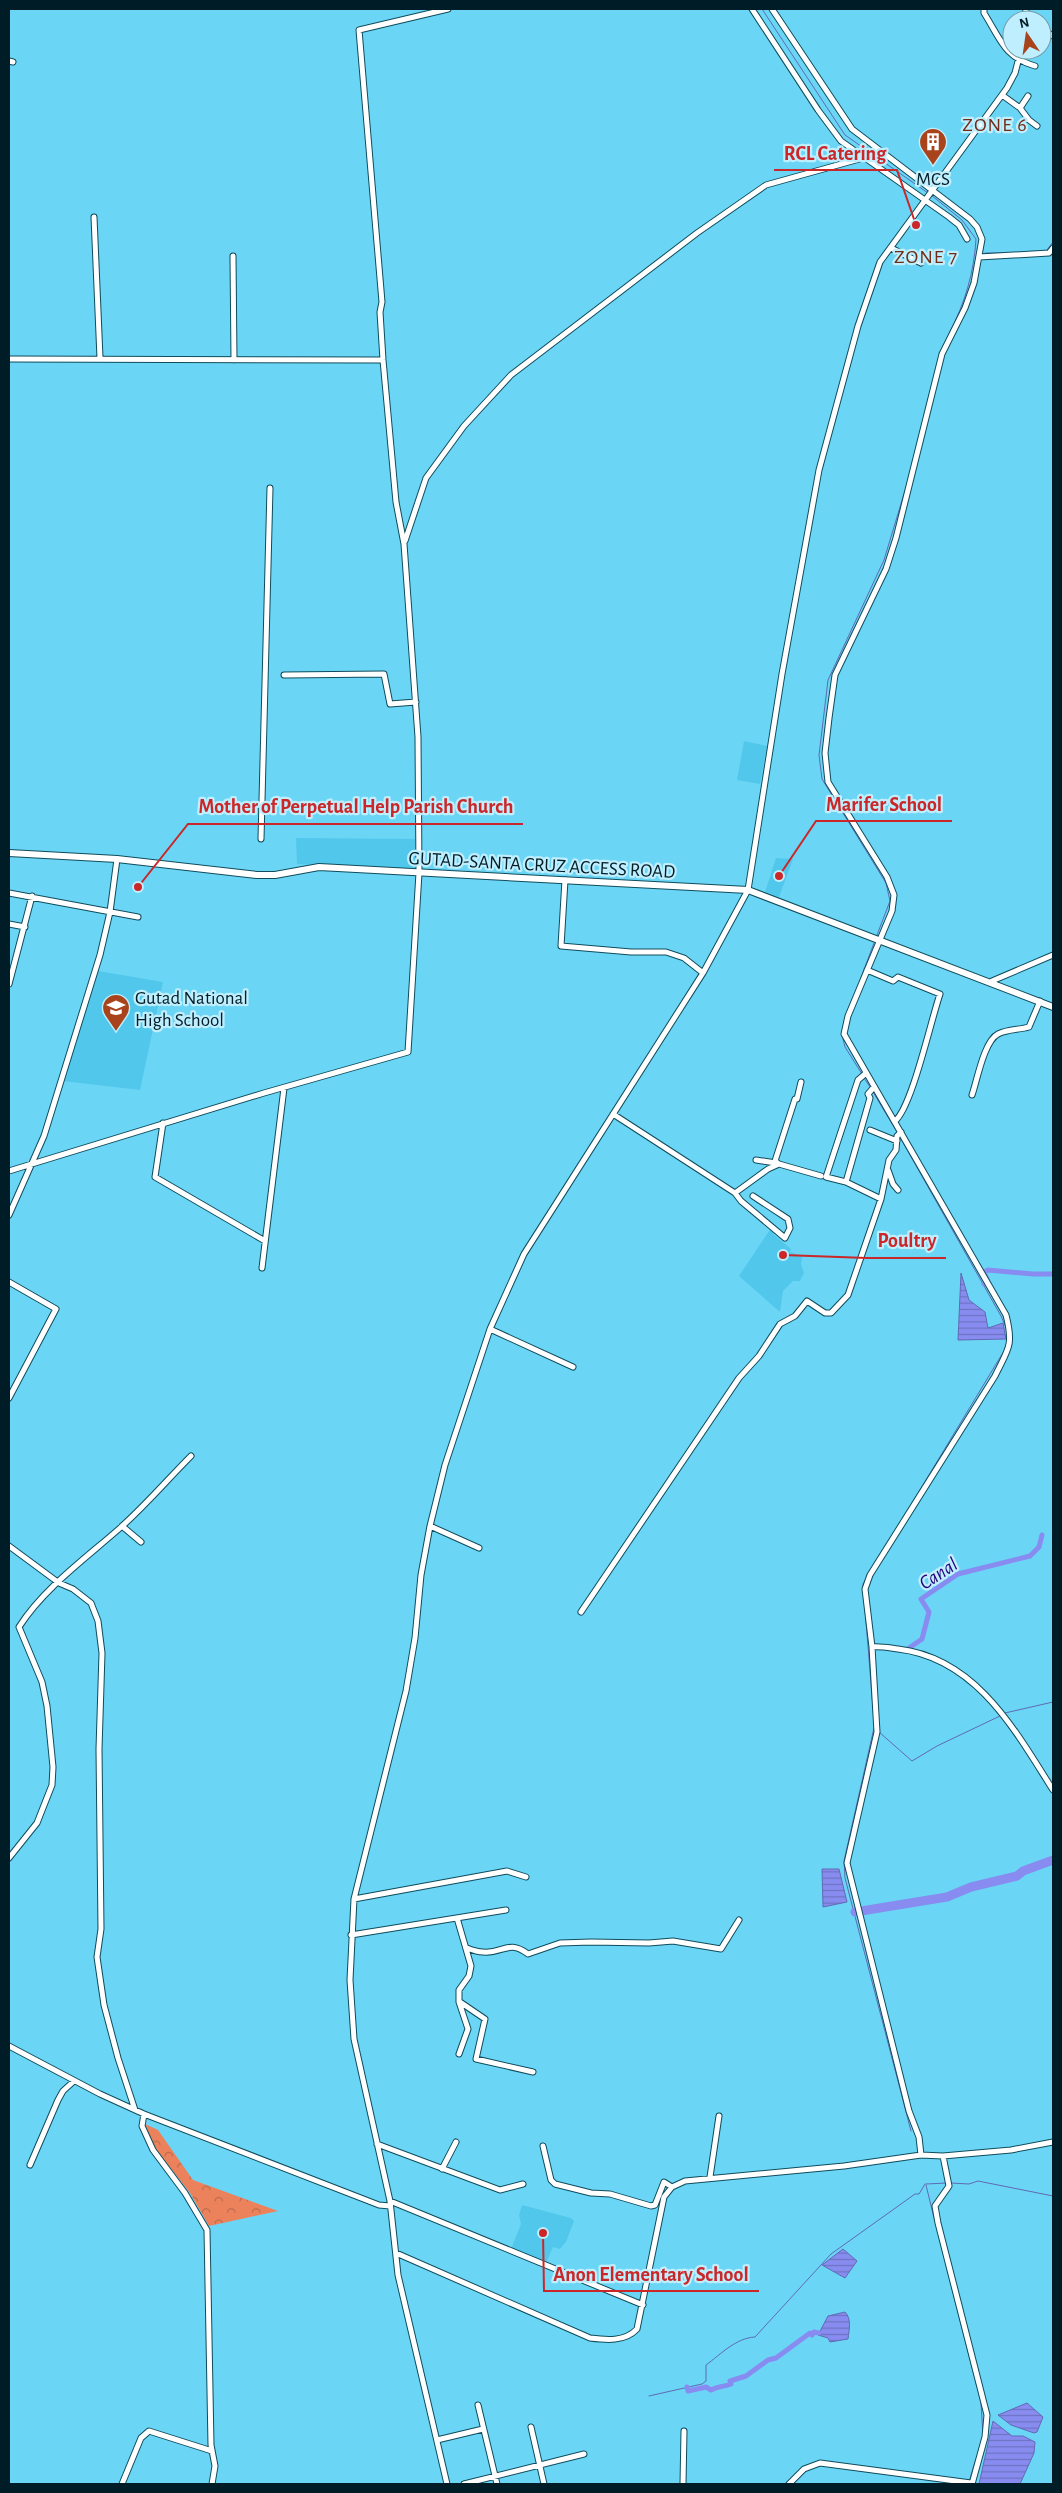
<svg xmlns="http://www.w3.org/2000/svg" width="1062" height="2493" viewBox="0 0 1062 2493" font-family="'Alegreya Sans',sans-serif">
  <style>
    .built { fill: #51c8eb }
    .forest { fill: url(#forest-crowns) }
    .water { fill: url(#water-rules); stroke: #5f6bb4 }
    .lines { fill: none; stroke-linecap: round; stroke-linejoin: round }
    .stream { stroke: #5f6bb4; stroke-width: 1 }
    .canal { stroke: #888cf0; stroke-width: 5 }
    .river { stroke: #888cf0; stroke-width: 9 }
    .minor-casing { stroke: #0f4c5c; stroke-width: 7 }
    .major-casing { stroke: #0f4c5c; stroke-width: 8 }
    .minor { stroke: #fff; stroke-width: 5 }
    .major { stroke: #fff; stroke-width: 6 }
    .labels { text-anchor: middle; stroke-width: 4.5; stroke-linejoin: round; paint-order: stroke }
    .poi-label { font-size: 19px; fill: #001d27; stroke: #bfeefe }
    .street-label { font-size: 19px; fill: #001d27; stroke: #bfeefe }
    .neighbourhood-label { font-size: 20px; letter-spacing: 1px; fill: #6f2d15; stroke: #bfeefe }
    .water-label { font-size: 20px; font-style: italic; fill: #25007d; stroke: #bfeefe }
    .leader { fill: none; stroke: #cb2728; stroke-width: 2 }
    .callout-dot { fill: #cb2728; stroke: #bfeefe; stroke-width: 2 }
    .callout-label { font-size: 20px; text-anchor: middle; font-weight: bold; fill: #cb2728; stroke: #bfeefe; stroke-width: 4.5; stroke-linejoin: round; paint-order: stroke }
  </style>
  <defs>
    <pattern id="forest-crowns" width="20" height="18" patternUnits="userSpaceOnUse" patternTransform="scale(1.25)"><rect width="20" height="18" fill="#ec825c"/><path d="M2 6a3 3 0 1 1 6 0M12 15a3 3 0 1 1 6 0" fill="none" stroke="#bd6a4c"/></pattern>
    <pattern id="water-rules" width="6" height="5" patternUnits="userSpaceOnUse" patternTransform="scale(1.25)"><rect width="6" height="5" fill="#888cf0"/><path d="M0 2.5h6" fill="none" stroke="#6d72c2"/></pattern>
  </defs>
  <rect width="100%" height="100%" fill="#6bd5f5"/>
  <path class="built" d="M744,741L767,746L760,784L737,780Z
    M296,838L415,839V869L297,864Z
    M776,858L793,859L779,897L765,892Z
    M98,971L163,982L140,1090L63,1081Z
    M773,1225L779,1230L773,1234L791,1249L790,1252L802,1256L801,1264L804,1273L800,1281H793L783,1291L780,1312L739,1276Z
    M522,2205L571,2218L574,2221L566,2242L560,2249L553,2247L546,2263L511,2249L521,2224L519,2215Z"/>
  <path class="forest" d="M145,2124L158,2130L193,2180L278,2211L209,2226L190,2193L155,2148Z"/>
  <path class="water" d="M961,1273L969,1300L985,1312L988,1328L1003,1323L1006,1339L958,1340Z
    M822,1869H839L847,1902L823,1907Z
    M843,2249L857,2261L845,2278L822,2265Z
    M845,2312C852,2319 849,2330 848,2339L830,2342L828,2338L818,2335L828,2316Z
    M1027,2403L1043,2417L1037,2432L1034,2433L1011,2425L998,2415Z
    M993,2421L1012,2436H1023L1035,2442L1034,2453L1020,2484H979Z"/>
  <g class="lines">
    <path class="stream" d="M762,9L845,135L928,193
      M931,195L962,220L976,239C974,273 965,302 950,332
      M1047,250L1053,242
      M985,253H1001
      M877,935L890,901L886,883L822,779L819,755L828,680L884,560L907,484
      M854,996L874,943
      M842,1032L845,1018
      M842,1035L845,1047L862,1074
      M864,1078L870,1087
      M873,1092L897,1132
      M901,1139L1001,1316L1007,1330
      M1005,1713L1053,1702
      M874,1721L863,1584L1004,1351
      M874,1728L844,1861L845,1878L911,2131
      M879,1732L912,1761L937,1746L1000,1716
      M951,2183L969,2184L978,2181L1053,2196
      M926,2184L947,2183
      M926,2185L935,2222
      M946,2265L977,2387
      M649,2396L702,2384L706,2381V2365C721,2354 736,2338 755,2337L831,2254L915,2194H919L925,2184
      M981,2403L983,2436
      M969,2482L976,2459"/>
    <path class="canal" d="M984,1284L988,1282L984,1272L988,1270L1033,1274H1053
      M909,1648L922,1639L929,1612L921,1599L958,1574L1030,1556L1039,1547L1042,1535
      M687,2387L688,2391L706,2387L711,2390C718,2386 724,2387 731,2384L730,2381L746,2376L768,2360L776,2358L810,2333L812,2335L814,2332L819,2333"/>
    <path class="river" d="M855,1912L947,1897L971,1887L1017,1876L1023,1871L1053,1860"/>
    <defs>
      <path id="minor" d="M752,9L818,110L841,141L949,217L959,225L967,239
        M772,9L852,129L970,219L977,227L982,239L974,283L965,308L942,354L896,538L886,569L835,675L829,718L825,753L828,782L887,877L894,895L892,911L848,1016L844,1034L1006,1315C1014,1346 1008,1349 995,1376L870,1575L865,1589L872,1647C880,1646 890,1648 898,1649C976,1658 1015,1730 1053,1790
        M984,9V13C1001,40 1004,57 1035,66
        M1025,20L1026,9
        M1042,29L1053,36
        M9,61L13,62
        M1002,95L1020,108L1029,120L1037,126
        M1020,108L1028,96
        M94,217L100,358
        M891,248L921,263
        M233,256L234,360
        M979,257L1049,253L1053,248
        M9,359L383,360
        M405,541L426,478L464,426L511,375L697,233L766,185L863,158
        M284,675L384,674L390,704L416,702
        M261,839L270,488
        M565,880L561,946L631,952H666L684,958L703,973
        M9,893L138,917
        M9,924L25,927
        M867,970L893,981L898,977L940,994C931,1020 912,1107 895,1121
        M992,981L1053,955
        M9,984L32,896
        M865,1074L858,1080L826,1177L846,1182L881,1199
        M972,1095C977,1081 984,1041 998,1034C1008,1029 1019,1030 1029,1027L1040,1001
        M613,1114L735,1193L741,1201L785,1238L790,1228L788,1219L753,1196
        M163,1123L155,1177L265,1241
        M870,1130L897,1141
        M756,1160L776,1163
        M779,1164L775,1161L795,1099H797L801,1082
        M888,1170L893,1184L898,1190
        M9,1171L264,1093L408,1052L419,873L418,737L404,544L396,502L383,360L380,312L382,302L359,30L448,9
        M846,1182L870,1098L868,1094L874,1087
        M735,1193L768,1169L779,1164L821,1176
        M9,1215L44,1136L100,955L110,912L117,859
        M262,1268L284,1088
        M9,1282L56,1309L9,1398
        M490,1329L573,1367
        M122,1526L141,1542
        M430,1526L479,1548
        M9,1546L59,1583L73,1589L91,1603L98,1621L102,1653L99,1749L101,1929L97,1957L104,2005L118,2058L135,2110
        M581,1612L739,1378L759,1356L780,1324L795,1316L807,1301L825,1313H831L848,1295L881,1199L889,1160L896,1150L897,1136L901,1132
        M872,1647L877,1732L847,1863L909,2111L919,2137L921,2155
        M9,1858L37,1823L52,1785L53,1767L47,1706L42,1682L19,1627C44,1588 86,1558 120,1528C145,1506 167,1480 191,1456
        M354,1899L507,1871L526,1877
        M457,1918L471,1966L469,1976L459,1990V2002L468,2029L459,2054
        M351,1935L506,1910
        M467,1948C472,1950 478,1952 483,1952C503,1954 508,1939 528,1954L560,1943L591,1942L649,1943L673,1941L721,1949L739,1920
        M460,2002L485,2019L476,2059L533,2072
        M9,2046L100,2094L144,2114L379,2205L390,2206
        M144,2114L142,2126L153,2150L185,2193L207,2230L211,2445L215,2466L212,2484
        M377,2144L500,2190L523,2184
        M543,2146L551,2180L555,2184L591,2193L610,2194L651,2206L655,2205L664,2182L672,2187
        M943,2156L949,2186L935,2206L938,2223L987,2415L985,2437L972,2484
        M30,2165L58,2100L63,2091L74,2081
        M442,2169L456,2142
        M710,2177L719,2116
        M390,2201L643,2305
        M396,2253L590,2338C606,2340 625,2342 637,2329L664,2197L672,2187L685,2181L844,2166L921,2155L943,2156L1011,2150L1053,2142
        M478,2405L497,2484
        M531,2427L544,2484
        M437,2440L483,2429
        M122,2484L141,2438L149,2431L212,2451
        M447,2484L398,2275L390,2201L354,2039L350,1980L354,1899L406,1691L415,1638L421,1575L430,1526L445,1465L490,1329L524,1254L703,973L748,890L782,674L819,470L858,326L880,262L1007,88L1015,73L1021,50
        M464,2484L584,2454
        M683,2484L684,2431
        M789,2484L804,2469L820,2463L971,2483"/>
      <path id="major" d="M9,853L117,859L257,875H275L319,867L748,890L1053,1007"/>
    </defs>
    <use href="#minor" class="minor-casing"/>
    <use href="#major" class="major-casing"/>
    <use href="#minor" class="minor"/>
    <use href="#major" class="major"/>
  </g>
  <defs>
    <symbol id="building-pin" viewBox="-11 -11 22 30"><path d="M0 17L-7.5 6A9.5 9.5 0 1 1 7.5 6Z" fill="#a9431b" stroke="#bfeefe"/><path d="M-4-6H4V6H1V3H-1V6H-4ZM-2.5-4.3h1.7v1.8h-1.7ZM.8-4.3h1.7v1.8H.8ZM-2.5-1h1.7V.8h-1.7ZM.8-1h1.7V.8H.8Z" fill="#fff"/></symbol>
    <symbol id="school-pin" viewBox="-11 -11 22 30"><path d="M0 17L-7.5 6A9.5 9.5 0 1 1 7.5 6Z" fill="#a9431b" stroke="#bfeefe"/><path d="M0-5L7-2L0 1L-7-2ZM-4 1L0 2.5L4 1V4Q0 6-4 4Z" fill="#fff"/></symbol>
  </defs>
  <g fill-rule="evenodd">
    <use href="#building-pin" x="917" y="126" width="32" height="43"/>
    <use href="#school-pin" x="100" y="992" width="32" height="43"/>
  </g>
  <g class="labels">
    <g class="poi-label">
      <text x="933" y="185">MCS</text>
      <text x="135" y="1004" text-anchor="start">Gutad National<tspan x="135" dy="22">High School</tspan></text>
    </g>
    <g class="street-label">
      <text transform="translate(542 864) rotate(3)" y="7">GUTAD-SANTA CRUZ ACCESS ROAD</text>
    </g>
    <g class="neighbourhood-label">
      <text x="995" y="131">ZONE 6</text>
      <text x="926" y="263">ZONE 7</text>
    </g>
    <g class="water-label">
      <text transform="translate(938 1573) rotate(-33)" y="7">Canal</text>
    </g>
  </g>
  <path class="leader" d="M916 225L897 170H774M779 876L816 821H952M138 887L188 824H523M783 1255L867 1258H946M543 2233L544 2291H759"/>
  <g class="callout-dot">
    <circle cx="916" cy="225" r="5"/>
    <circle cx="779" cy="876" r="5"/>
    <circle cx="138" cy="887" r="5"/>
    <circle cx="783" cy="1255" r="5"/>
    <circle cx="543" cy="2233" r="5"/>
  </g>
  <g class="callout-label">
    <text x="835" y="160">RCL Catering</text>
    <text x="884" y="811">Marifer School</text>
    <text x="356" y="813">Mother of Perpetual Help Parish Church</text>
    <text x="907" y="1247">Poultry</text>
    <text x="651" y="2281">Anon Elementary School</text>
  </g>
  <rect width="1062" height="2493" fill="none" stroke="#001d27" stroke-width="20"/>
  <g transform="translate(1027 35) rotate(347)"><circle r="24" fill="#bfeefe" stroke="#739aa8"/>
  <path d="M0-4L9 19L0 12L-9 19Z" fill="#a9431b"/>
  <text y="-8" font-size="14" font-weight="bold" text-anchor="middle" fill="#001d27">N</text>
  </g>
</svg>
